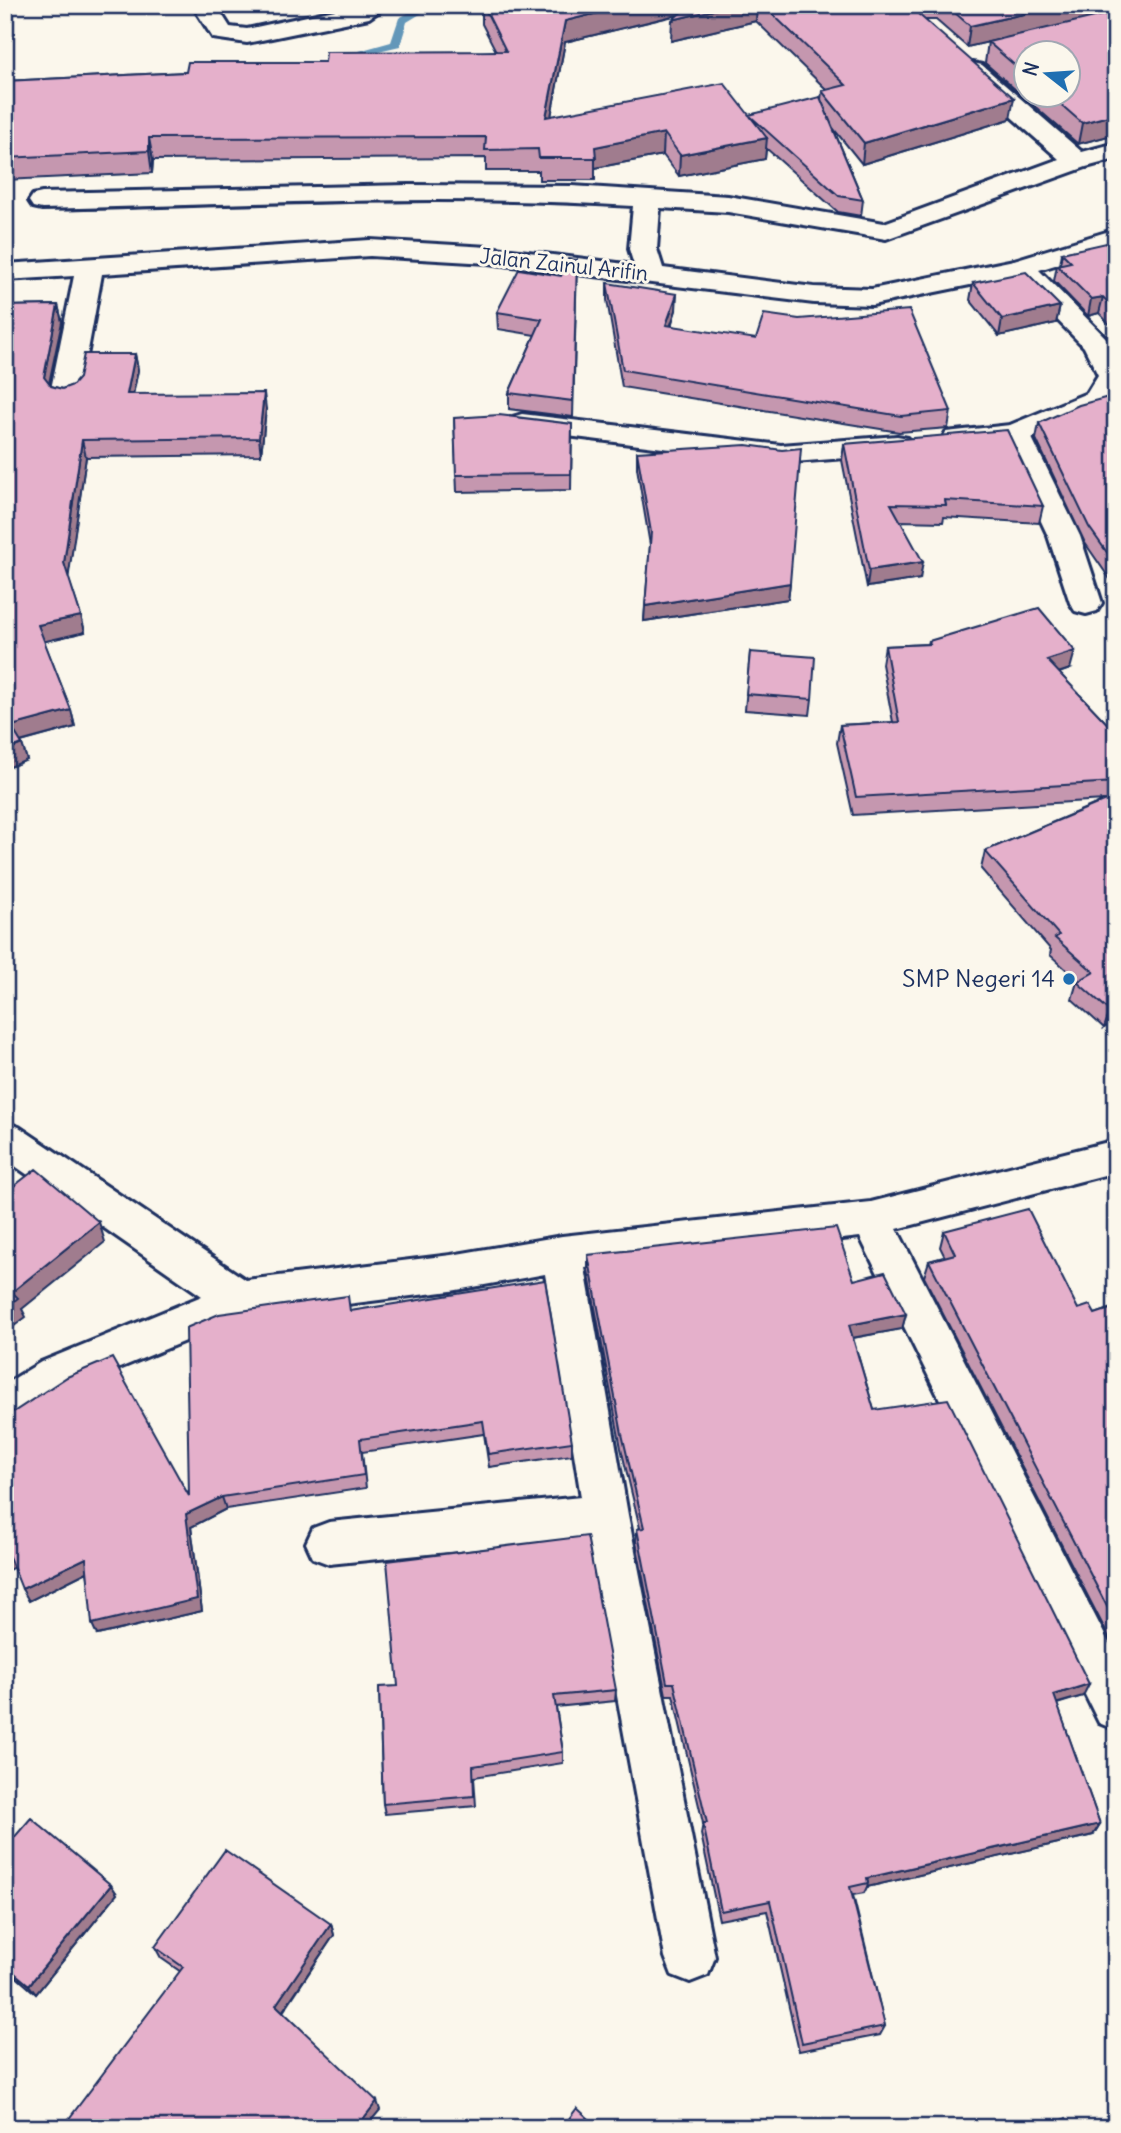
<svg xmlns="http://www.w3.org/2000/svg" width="1121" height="2133" viewBox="0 0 1121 2133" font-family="Delius,sans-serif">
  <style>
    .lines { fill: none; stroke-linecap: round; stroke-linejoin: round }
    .stream { fill: #6497b9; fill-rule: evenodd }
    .minor-casing { stroke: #1b2f5e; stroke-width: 6 }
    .minor { fill: #fbf7ec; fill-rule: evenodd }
    .wall { fill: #c597af; stroke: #1b2f5e; stroke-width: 2; fill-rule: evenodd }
    .shaded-wall { fill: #a07b8e; stroke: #1b2f5e; stroke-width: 2 }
    .building { fill: #e5b0cb; stroke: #1b2f5e; stroke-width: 2 }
    .poi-dot { fill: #1f6fb2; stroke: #fbf7ec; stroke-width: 2.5 }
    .labels { text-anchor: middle; stroke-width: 6; stroke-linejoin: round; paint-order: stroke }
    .far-street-label { font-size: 21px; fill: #1b2f5e; stroke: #fbf7ec }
    .poi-label { font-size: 24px; fill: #1b2f5e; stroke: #fbf7ec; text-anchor: end }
  </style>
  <rect width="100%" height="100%" fill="#fbf7ec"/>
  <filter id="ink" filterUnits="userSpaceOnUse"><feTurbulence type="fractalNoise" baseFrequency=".0143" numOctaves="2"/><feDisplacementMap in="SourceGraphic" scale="14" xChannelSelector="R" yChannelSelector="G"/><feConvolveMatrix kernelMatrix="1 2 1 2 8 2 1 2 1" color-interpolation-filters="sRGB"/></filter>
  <g filter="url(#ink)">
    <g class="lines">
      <path class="stream" d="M422,5H435L407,22L400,46L348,58V54L391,42L399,18Z"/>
      <defs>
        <path id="minor" d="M192,5H216L230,27L247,29L358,5H388L369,18L247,43L213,38Z
          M973,63L982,65L1082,152L1116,143V159L1086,167L886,239L728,212L660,208L657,249L663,268L814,287L872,289L1014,260L1116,229V246L1039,270L1111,343L1116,352V395L1107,405L1032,438L1080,536L1102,603L1097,611L1086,614L1075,611L1070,603L1048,536L1005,444L957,448L946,446L942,439L946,432L1010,425L1087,393L1098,375L1084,347L1014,276L872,305L814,303L488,263L370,256L102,274L80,394L75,400L65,403L55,400L50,394L74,276L5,280V264L370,240L488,247L634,265L629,249L633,206C437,193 239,205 42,209L33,207L29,201L33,195L42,193L409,185L572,186L728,196L884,223L1059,159L964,75L961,70L964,65Z
          M522,414L781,445L897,436L908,438L912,445L908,452L897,454L781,463L512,429L507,423L512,417Z
          M5,1122L19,1127L246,1280L451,1255L562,1236L871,1202L1116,1140V1172L897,1229L1116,1657V1730L1099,1723L860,1237L585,1268L628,1515L715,1957L708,1975L690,1982L672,1975L665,1957L588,1538L329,1564L313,1558L306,1543L313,1528L329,1522L581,1497L545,1274L451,1291L243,1317L71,1388L20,1422L5,1427V1384L41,1362L202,1296L5,1159Z"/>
      </defs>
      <use href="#minor" class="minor-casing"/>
      <use href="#minor" class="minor"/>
    </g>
    <path class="wall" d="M482,5H1116V134L1078,144L985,63L988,42L967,47L936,20H925L1010,119L862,164L833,128L863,200L861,216L838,212L766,148L765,159L679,176L663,155L595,168V180H539V171H486V158L153,160L152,173L5,180V81L186,72L496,51L482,24ZM678,15L671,41L756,21L827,90L822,91L821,100L749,115L551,116L565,42ZM1026,52L1068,94H1026Z
      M1116,242V331L1099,313L1088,316L1054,281L1057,265H1060L1062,253Z
      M577,260L573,417L509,409V393L535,335L498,329L497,312L561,276Z
      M607,283L676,310L671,326L951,411L948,428L899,432L622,387L607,300Z
      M973,283L1060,306L1056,323L999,336L970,300Z
      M58,305L62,322L49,384L51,386L62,389L73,385L135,354L138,370L133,394L266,409L261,455L86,457L68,577L81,616L85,632L44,641L71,710L75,727L21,742L27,760L5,769V306Z
      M1116,395V584L1114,585L1085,543L1036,439L1039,423Z
      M454,418L572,424L571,490L457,492Z
      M844,444L1043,506L1039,523L944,517L943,522L900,521L920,579L867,587L842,460Z
      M637,452L790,583L788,599L644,621L650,545L637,468Z
      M929,641L1070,669L1059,673L1116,733V1021L1104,1028L1072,999L1077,982L1079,981L1050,955L1051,950L981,869L985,851L1105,800L853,815L837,743L840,725L893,722L882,664L885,646L928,644Z
      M750,652L812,699L810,715L745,710Z
      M944,1231L1078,1309L1095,1314L1116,1307V1651L924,1277L929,1261L945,1257L940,1247Z
      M588,1255L854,1280L906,1314L902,1329L853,1338L874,1410L1083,1696L1057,1704L1100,1824L1093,1835L867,1887L864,1893L853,1895L885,2026L880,2035L799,2051L767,1911L719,1920L701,1834L703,1823L673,1695H666L636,1542L637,1529L640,1528L621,1448L588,1270Z
      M351,1311L572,1442V1455L489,1467L484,1434L362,1452L366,1488L226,1509L191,1527L202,1611L97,1635L87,1572L29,1601L13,1567L5,1414L189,1496Z
      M379,1687L616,1690L615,1701L556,1707L563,1752V1763L474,1777L476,1806L385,1814L383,1804Z
      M5,1848L111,1885L117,1894L36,1994L5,1967Z
      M331,1924L334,1935L283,2012L380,2110L161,1958L155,1947Z"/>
    <path class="shaded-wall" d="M631,5H685V13L565,42L547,138L546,117L565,21Z
      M734,5H757L756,21L671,41L672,20Z
      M1063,5H1116V13L967,47L970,26Z
      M1014,98L1010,119L862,164L864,143Z
      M1116,114V134L1078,144L1082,123Z
      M664,133L663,155L595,168V147Z
      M149,138L153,160L152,173L149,151Z
      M767,138L765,159L679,176L680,155Z
      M677,294L676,310L665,341L666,325Z
      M1103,297L1099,313L1088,316L1091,299Z
      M58,305L62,322L47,393L44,377Z
      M1060,306L1056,323L999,336L1002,319Z
      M135,354L138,370L130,410L127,394Z
      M264,393L266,409L261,455L259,438Z
      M82,440L86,457L68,580L64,563Z
      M923,562L920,579L867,587L869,570Z
      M790,583L788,599L644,621L645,606Z
      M81,616L85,632L42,642L38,625Z
      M1075,651L1070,669L1043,678L1047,660Z
      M71,710L75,727L16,743L11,726Z
      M22,744L27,760L5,769V751Z
      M1116,1007V1021L1104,1028L1110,1011Z
      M99,1222L105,1242L22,1309L26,1317L5,1333V1308L12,1292Z
      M906,1314L902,1329L846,1339L849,1325Z
      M222,1497L226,1509L191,1527L202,1611L97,1635L92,1624L186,1514Z
      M8,1554L14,1567L5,1572V1556Z
      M86,1558L91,1570L29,1601L22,1589Z
      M1089,1684L1083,1696L1048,1706L1054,1695Z
      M1100,1824L1093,1835L867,1887L868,1883L867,1878Z
      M111,1885L117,1894L36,1994L29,1985Z
      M331,1924L334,1935L280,2015L276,2005Z
      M377,2101L380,2110L365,2128H356Z"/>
    <path class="building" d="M483,5H631L565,21L546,117L724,83L767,138L680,155L664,133L595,147L596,158H539L538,149L485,150L486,137L149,138V151L5,158V81L186,72L188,62H325L326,52L506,51Z
      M690,5H734L672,20Z
      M763,5H914L917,13L1014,98L864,143L822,91L846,85Z
      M946,5H1063L970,26Z
      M1116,12V114L1082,123L1049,94H1068V52H1026V75L988,42Z
      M820,97L863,200L839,196L749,115Z
      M1115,241L1116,242V310L1103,297L1091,299L1057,265L1071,262L1062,253Z
      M568,259L577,260L573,401L509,393L542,319L497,312L519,269L561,276Z
      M1026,272L1060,306L1002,319L973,283Z
      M607,283L677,294L666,325L756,339L764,314L799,319L909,310L951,411L901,416L623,370Z
      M58,305L44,377L51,386L62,389L73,385L79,378L84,354H135L127,394L264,393L259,438L82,440L64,563L81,616L38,625L71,710L11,726L22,744L5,751V306Z
      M1116,395V565L1089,527L1039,423L1079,405Z
      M499,415L572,424L571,474L456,475L454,418Z
      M1007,430L1043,506L945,500L946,505L891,504L923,562L869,570L844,444Z
      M746,445L782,450L801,448L790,583L645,606L651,532L637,452Z
      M1039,608L1075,651L1047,660L1116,733V782L856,797L840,725L899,722L885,646L930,644L929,641Z
      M750,652L815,657L812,699L746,694Z
      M1116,796V1007L1110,1011L1077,982L1094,972L1055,938L1059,935L985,851Z
      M36,1169L99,1222L12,1292L18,1298L5,1308V1193Z
      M1028,1209L1078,1309L1090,1305L1095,1314L1116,1307V1624L929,1261L955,1254L944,1231Z
      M836,1228L854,1280L885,1272L906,1314L849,1325L874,1410L948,1399L1089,1684L1054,1695L1100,1824L867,1878L868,1883L850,1887L885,2026L802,2043L770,1901L721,1911L703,1823H707L674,1683H667L637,1529L644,1528L622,1434L588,1255Z
      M545,1280L572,1442L488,1454L483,1421L360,1439L364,1475L222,1497L186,1514L197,1599L92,1624L86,1558L22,1589L8,1554L5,1556V1414L15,1411L67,1377L112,1358L189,1496L186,1328L219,1314L348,1296L350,1311Z
      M587,1536L616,1690L554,1696L563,1752L473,1766L474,1796L383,1804L379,1687L398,1686L387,1561Z
      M31,1818L111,1885L29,1985L5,1965V1848Z
      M225,1850L331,1924L276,2005L377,2101L356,2128H62L183,1967L155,1947Z
      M577,2108L599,2128H562Z
      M1066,2118L1071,2128H1047Z"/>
  </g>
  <circle class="poi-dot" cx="1069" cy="979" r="7"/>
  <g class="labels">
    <g class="far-street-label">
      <text transform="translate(564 265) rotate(6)" y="7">Jalan Zainul Arifin</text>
    </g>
    <g class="poi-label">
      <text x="1055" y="987">SMP Negeri 14</text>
    </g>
  </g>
  <rect width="1121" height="2133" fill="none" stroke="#fbf7ec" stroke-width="28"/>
  <rect x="14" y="14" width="1093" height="2105" fill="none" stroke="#1b2f5e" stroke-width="2.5" filter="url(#ink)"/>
  <g transform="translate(1047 74) rotate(287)"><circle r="33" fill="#fbf7ec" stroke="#a1a7b3" stroke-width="2"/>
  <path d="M0-5L12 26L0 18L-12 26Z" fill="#1f6fb2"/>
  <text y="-10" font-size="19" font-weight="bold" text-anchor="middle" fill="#1b2f5e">N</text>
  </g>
</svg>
